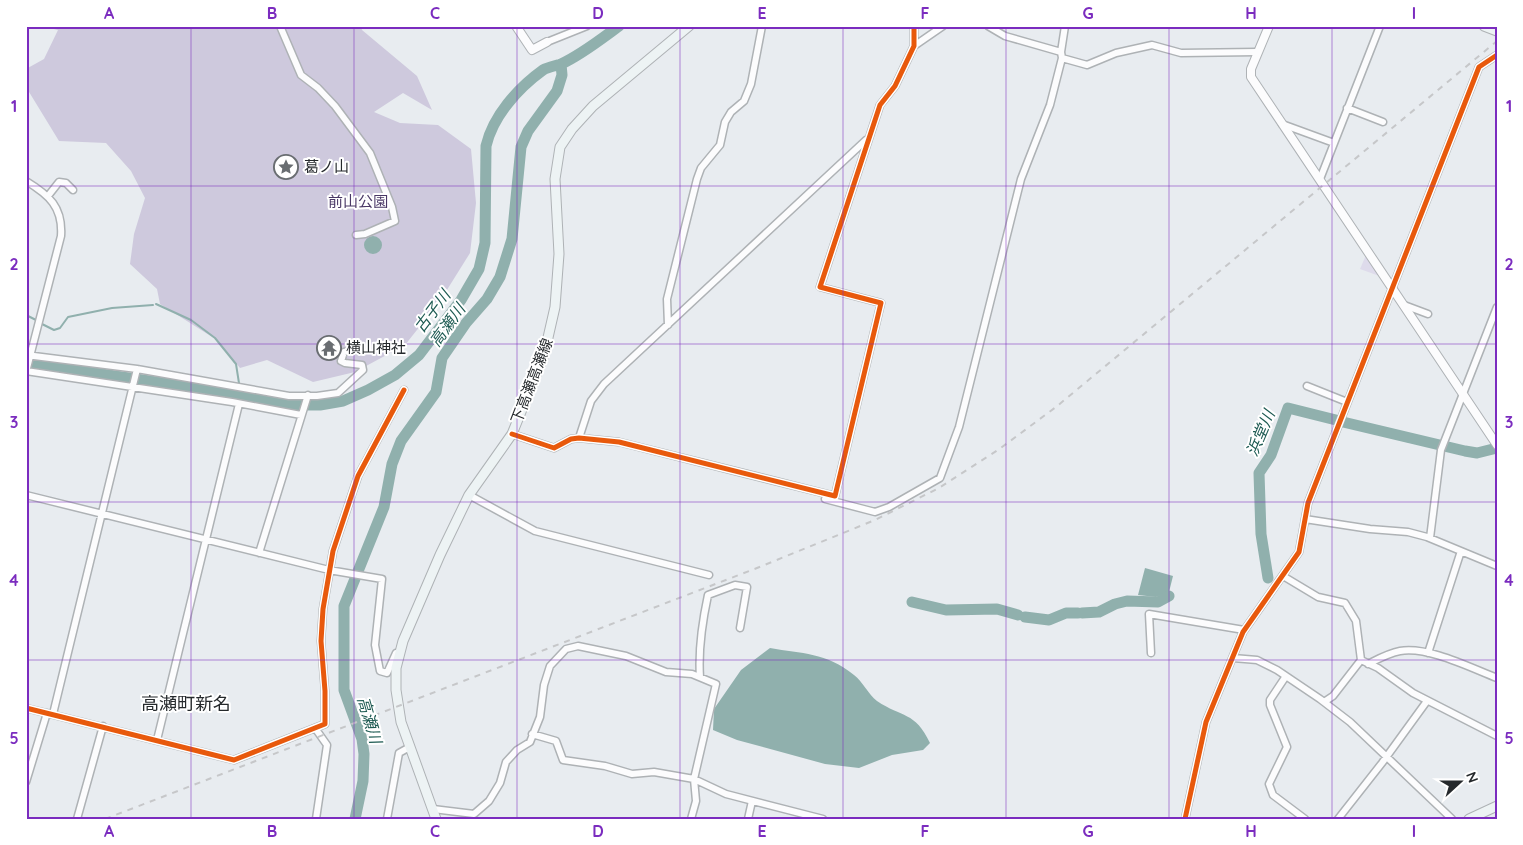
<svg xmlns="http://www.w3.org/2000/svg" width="1523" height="845" viewBox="0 0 1523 845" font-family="Quicksand,'Noto Sans JP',sans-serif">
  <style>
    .green { fill: #dedbeb }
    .forest { fill: #cec9dd }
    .water { fill: #90b0ad }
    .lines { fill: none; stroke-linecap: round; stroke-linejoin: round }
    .stream { stroke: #90b0ad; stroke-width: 2 }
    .river { stroke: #90b0ad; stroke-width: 11 }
    .minor-casing { stroke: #aeb2b5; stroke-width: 9 }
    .tertiary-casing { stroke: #aeb2b5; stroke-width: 10 }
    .secondary-casing { stroke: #aeb2b5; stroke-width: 11 }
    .minor { stroke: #fcfcfd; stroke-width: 6 }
    .tertiary { stroke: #fcfcfd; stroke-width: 8 }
    .secondary { stroke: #edf3f4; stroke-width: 9 }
    .rail { stroke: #c6c7c9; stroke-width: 2; stroke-dasharray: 6 6; stroke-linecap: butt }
    .cycleway-casing { stroke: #fff; stroke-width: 8 }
    .cycleway { stroke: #e8590c; stroke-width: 5 }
    .grid { fill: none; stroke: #7b2cbf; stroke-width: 1; stroke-opacity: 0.55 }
    .labels { text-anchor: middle; stroke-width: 4; stroke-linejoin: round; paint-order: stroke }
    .poi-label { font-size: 15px; fill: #25292c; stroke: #fff; text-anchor: start }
    .park-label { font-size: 15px; fill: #4a3866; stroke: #fff }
    .street-label { font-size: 15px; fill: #25292c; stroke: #fff }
    .water-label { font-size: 16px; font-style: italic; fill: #1d5a52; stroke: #fff }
    .quarter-label { font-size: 18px; fill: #25292c; stroke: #fff }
    .neatline { fill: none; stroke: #7b2cbf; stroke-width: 2 }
    .grid-label { font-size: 16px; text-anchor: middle; font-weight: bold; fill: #7b2cbf }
  </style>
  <rect width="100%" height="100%" fill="#e8ecf0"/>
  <path class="green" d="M1366,255L1382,277L1360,269Z"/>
  <path class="forest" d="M41,26H361L362,30L417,76L432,110L403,93L374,112L400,123L438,125L471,149L476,203L470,253L440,301L405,345L355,372L313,382L267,360L240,368L217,340L160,304L157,289L130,264L134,234L145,198L131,171L106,143L59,141L26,87V69L44,59L58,30Z"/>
  <path class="water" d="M364 245a9 9 0 1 1 18 0a9 9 0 1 1-18 0Z
    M1145,568L1173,576L1169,592L1156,597L1138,595Z
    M770,648C802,654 826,652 854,675C863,682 868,694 877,701C902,718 915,711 930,743L923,750L892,755L859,768L825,764L737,740L713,730L714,709L741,670Z"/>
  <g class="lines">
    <path class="stream" d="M156,304L191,320L215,338L236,364L241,396
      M26,315L36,320
      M42,324L54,330L60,328L68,317L112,308L153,305"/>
    <path class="river" d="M26,363L197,388L294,405H320L343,401L368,390L395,375L419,355L461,300L479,269L485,243L486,146C493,116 518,88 543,70C548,67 555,66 561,64C581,55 601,39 619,26
      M1343,422L1465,451L1477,453L1497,448
      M1268,578L1261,534L1259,473L1271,455L1288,408L1336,420
      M912,602L946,610L997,609L1018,615
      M1082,613L1099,612L1115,604L1127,601L1158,602L1169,596
      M1025,617L1049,620L1066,613H1078
      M355,819L363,781L364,754L362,739L344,690V606L384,507L392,464L401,441L436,392L442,358L466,323L487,299L500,277L512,239L521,147L528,131L557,91L562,75L561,64"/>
    <defs>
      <path id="minor" d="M280,26L301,75L318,88L335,106L370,153L392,207L395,221L365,234L356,235
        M988,26L1005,36L1061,52
        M547,42L587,26
        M914,46L943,26
        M1062,58L1087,65L1116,53L1152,45L1181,53L1257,52
        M1347,108L1383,122
        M1282,124L1334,143
        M1320,179L1380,26
        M26,181C49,195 63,207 61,236L26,372
        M48,196L59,182L66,183L73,190
        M1404,305L1428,314
        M668,325L667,299L697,179L701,168L720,145L725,122L731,112L744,101L751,84L762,26
        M26,355L137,369L289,396H317L338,393L363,370L362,365L345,363L341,361L344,352L355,350
        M26,371L232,402L301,415
        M1307,386L1347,402
        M512,434L554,448L571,439L579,438L619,442L835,496L881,303L820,287L880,105L895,86L914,46V26
        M579,438L591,401L604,384L866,140
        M26,495L329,570L382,579L375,645L380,671L387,673L396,653
        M469,495L535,531L709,575
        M825,499L875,512L889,507L940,478L959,427L1021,179L1050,105L1062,58L1061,52L1065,26
        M1305,519L1370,529L1408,532L1427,537L1497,566
        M1430,538L1441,450L1497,307
        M259,553L308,395
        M1283,576L1318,597L1345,603L1356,621L1361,660L1333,696L1324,702
        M1151,653L1149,614L1244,630
        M1428,653L1461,551
        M1233,658L1257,660L1277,670L1320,699L1350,722L1452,819
        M1361,660L1378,668L1413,693L1497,736
        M1368,664C1378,659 1389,653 1400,651C1428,646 1471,668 1497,678
        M1286,676L1270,700V705L1287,747L1269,784L1273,795L1305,819
        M700,677C698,649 702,623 708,595L735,585L747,587L740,628
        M26,708L234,760L325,724V691L321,641L323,609L333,551L358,476L404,390
        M53,714L137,369
        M315,728L327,745L316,819
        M532,734L556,741L563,760L605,766L632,774L654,772L694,779L726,794L823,819
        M157,740L239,404
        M26,782L47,713
        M433,809L474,814L489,801L500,783L506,762L517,750L530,742L540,717L544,685L550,666L566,649L578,646L626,656L666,672L692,674L716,684L694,779L696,801L691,819
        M77,819L103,726
        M387,819L399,753L408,748
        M748,819L752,801
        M1185,819L1206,722L1243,632L1299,552L1308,503L1479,67L1497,55
        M1338,819L1382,763L1427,701"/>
      <path id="tertiary" d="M516,26L532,50L547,42
        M1269,26L1251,69V77L1497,445"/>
      <path id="secondary" d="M1484,26L1497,31
        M436,819L401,722L396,690V668L403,641L440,555L469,495L512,434L544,355L555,307L559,254L555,179L560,147L572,129L593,106L689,26
        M1469,819L1497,806"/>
    </defs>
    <use href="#minor" class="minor-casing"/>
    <use href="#tertiary" class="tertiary-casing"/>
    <use href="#secondary" class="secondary-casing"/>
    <use href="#minor" class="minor"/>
    <use href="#tertiary" class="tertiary"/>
    <use href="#secondary" class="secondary"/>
    <path class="rail" d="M105,819L757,568L875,520L939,488L998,450L1056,407L1497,41"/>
    <defs>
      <path id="cycleway" d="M512,434L554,448L571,439L579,438L619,442L835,496L881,303L820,287L880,105L895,86L914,46V26
        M26,708L234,760L325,724V691L321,641L323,609L333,551L358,476L404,390
        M1185,819L1206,722L1243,632L1299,552L1308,503L1479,67L1497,55"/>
    </defs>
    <use href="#cycleway" class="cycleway-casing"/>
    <use href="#cycleway" class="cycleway"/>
  </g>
  <path class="grid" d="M191,26V819M354,26V819M517,26V819M680,26V819M843,26V819M1006,26V819M1169,26V819M1332,26V819M26,186H1497M26,344H1497M26,502H1497M26,660H1497"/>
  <defs>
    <symbol id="sight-ring" viewBox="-11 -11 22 22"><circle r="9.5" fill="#fff" stroke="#696d71" stroke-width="1.5"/><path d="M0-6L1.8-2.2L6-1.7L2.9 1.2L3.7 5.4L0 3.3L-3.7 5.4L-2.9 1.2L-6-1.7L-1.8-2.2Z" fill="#696d71"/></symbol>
    <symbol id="temple-ring" viewBox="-11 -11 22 22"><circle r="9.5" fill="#fff" stroke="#696d71" stroke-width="1.5"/><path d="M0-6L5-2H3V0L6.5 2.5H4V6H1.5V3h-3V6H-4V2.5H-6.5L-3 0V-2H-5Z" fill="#696d71"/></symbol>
  </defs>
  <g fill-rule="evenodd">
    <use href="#sight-ring" x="272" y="153" width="28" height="28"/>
    <use href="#temple-ring" x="315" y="334" width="28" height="28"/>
  </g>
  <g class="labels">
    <g class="poi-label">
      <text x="304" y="172">葛ノ山</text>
      <text x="346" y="353">横山神社</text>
    </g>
    <g class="park-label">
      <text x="358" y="207">前山公園</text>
    </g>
    <g class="street-label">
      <text transform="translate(532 381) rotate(-69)" y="5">下高瀬高瀬線</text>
    </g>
    <g class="water-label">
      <text transform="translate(432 311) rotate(-53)" y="6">古子川</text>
      <text transform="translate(447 325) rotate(-54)" y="6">高瀬川</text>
      <text transform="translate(1260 433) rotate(-67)" y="6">浜堂川</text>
      <text transform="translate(370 720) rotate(74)" y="6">高瀬川</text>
    </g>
    <g class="quarter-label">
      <text x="186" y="710">高瀬町新名</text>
    </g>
  </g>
  <rect width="1523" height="845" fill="none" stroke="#ffffff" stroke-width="55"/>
  <g transform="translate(1460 782) rotate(69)" stroke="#ffffff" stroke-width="4" paint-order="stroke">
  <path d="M0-4L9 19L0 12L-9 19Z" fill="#25292c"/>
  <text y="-8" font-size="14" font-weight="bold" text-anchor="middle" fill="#25292c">N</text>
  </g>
  <rect x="28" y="28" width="1468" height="790" class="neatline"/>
  <g class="grid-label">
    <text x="109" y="19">A</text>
    <text x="272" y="19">B</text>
    <text x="435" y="19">C</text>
    <text x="598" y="19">D</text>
    <text x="762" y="19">E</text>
    <text x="925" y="19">F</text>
    <text x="1088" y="19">G</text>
    <text x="1251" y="19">H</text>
    <text x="1414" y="19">I</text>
    <text x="14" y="112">1</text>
    <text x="1509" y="112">1</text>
    <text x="14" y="270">2</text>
    <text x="1509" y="270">2</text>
    <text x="14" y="428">3</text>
    <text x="1509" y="428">3</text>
    <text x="14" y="586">4</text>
    <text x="1509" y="586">4</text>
    <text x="14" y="744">5</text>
    <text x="1509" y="744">5</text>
    <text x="109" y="837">A</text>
    <text x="272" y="837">B</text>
    <text x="435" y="837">C</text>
    <text x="598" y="837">D</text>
    <text x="762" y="837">E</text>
    <text x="925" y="837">F</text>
    <text x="1088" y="837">G</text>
    <text x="1251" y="837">H</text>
    <text x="1414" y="837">I</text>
  </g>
</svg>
